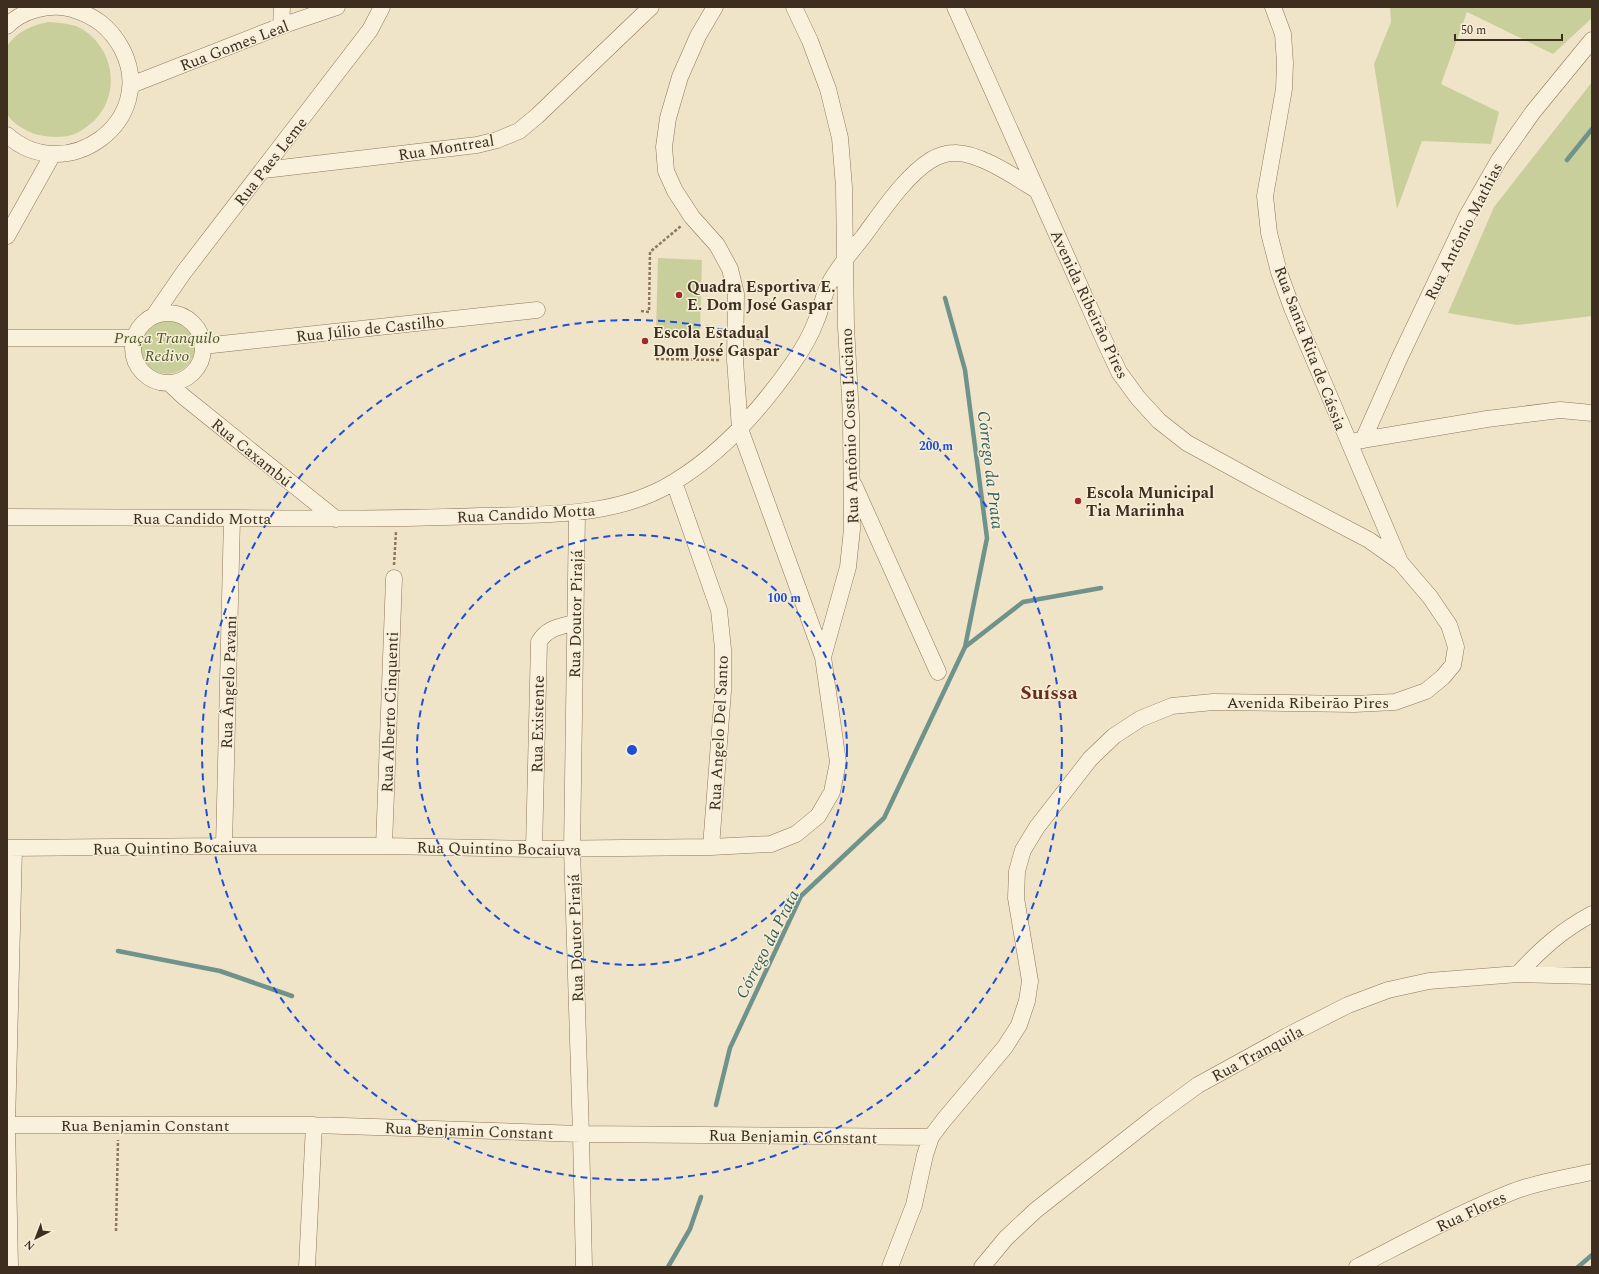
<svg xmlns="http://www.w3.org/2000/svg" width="1599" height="1274" viewBox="0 0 1599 1274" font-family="Spectral,serif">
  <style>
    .green { fill: #c9cf9b }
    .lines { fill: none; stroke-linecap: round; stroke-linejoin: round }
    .stream { stroke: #6f938a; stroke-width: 4.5 }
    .minor-casing { stroke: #8d765c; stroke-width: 17 }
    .path { stroke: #8d765c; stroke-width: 2.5; stroke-dasharray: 3 2; stroke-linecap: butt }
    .minor { stroke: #faf1dc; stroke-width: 16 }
    .ring { fill: none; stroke: #1d4ed8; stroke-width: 2; stroke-dasharray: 7 5 }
    .poi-dot { fill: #9e2a2b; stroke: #f7eed8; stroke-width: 1.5 }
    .labels { text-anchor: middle; stroke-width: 3; stroke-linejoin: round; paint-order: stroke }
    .street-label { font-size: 16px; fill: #3d2e20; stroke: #f7eed8 }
    .poi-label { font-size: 16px; font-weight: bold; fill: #3d2e20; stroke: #f7eed8; text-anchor: start }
    .park-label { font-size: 16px; font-style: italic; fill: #4d5a26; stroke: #f7eed8 }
    .water-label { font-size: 17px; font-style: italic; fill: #2f5d5a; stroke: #f7eed8 }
    .district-label { font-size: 20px; font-weight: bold; fill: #6b2e1e; stroke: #f7eed8 }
    .centre { fill: #1d4ed8; stroke: #f7eed8; stroke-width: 2 }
    .ring-label { font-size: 12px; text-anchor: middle; font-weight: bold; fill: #1d4ed8; stroke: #f7eed8; stroke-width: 3; stroke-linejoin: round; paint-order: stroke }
  </style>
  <rect width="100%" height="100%" fill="#f0e4c8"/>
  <path class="green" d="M1390,7H1592V18L1553,54L1467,12L1441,84L1499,112L1491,144L1422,141L1397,209L1374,64L1391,22Z
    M48,22C61,23 74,23 85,31C115,52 120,95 94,121C87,127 78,134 68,136C56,138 46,137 35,134C27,132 9,121 7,113C6,108 7,102 7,97C7,80 7,63 7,46C18,31 30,26 48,22Z
    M1592,82V316L1517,325L1448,313L1494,207Z
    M658,258L702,260L700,332L656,331Z
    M139 346a28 28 0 1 1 56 0a28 28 0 1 1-56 0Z"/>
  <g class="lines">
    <path class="stream" d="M1567,160L1592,129
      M965,647L1023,602L1101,588
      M118,951L220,971L292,996
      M716,1105L730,1048L801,896L884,818L965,647L987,538L965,370L945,298
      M668,1267L690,1229L701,1197
      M1578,1267L1592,1255"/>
    <defs>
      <path id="minor" d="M794,7L810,41L828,89L840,138L844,187L846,327L851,416L852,529L848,567L823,657
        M1273,7L1283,34L1285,63L1284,89L1265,196L1269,233L1279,272L1292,308L1400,562
        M7,26C22,10 51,3 72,9C95,16 110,27 122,49C159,121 66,188 7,135
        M281,26L282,7
        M131,85L281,26L337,7
        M264,170L477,145L497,140L519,131L537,116L651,7
        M7,236L53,154
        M133 348a35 35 0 1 1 70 0a35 35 0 1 1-70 0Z
        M155,314L184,272L370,30L382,7
        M7,338H133
        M203,346L537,310
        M169,383L184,397L336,519
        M1363,440L1399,359L1467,216L1499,160L1533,112L1592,40
        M1356,441L1487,419L1560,410L1592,413
        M674,482L719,610L723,649V691L711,847
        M854,485L938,672
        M577,513L572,849L581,1134L584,1267
        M7,517C84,517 161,517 237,518C318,519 399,519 480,516C545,514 616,518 674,482C722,453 761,409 793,363C802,350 811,335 816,321C821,310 823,297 828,286C837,268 851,252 863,237C881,213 905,176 931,160C938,156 946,153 954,153C979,152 1015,177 1036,190
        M224,846L232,518
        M384,846L394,578
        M7,848L224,846H384L534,849L711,847L771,844L796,834L818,816L832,792L838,762L823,657L740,429L735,360L736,294L730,269L717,245L692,217L675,191L666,171L664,147L668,118L680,77L698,36L715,7
        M534,849L539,642C547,628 559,627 574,623
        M1518,974C1541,949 1562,930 1592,914
        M7,1125H314L581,1134L931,1137
        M10,1267L7,1125L14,848
        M307,1267L314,1125
        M890,1267L914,1205L925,1155L931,1137L943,1121L1005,1047L1019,1025L1027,1001L1030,981L1016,898L1017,871L1023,850L1037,827L1090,759L1114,736L1140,719L1172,706L1213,702L1354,704L1395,702L1426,691L1443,677L1453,665L1456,647L1449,625L1430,597L1400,562L1369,540L1260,483L1187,443L1159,421L1138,398L1119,372L1105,342L955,7
        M982,1267L1006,1238L1036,1210L1157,1115L1198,1085L1287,1036L1348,1005L1388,990L1429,981L1518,974L1592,976
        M1357,1267C1408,1241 1459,1213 1512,1192C1537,1182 1565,1178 1592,1172"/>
    </defs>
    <use href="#minor" class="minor-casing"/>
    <path class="path" d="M641,311L649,312L650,252L681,226
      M656,359L720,360
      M394,565L396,532
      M116,1231L118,1140"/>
    <use href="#minor" class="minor"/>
  </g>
  <g class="ring">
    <circle cx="632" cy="750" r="215"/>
    <circle cx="632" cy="750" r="430"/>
  </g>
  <g class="poi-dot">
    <circle cx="679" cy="295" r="4"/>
    <circle cx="645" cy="341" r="4"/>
    <circle cx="1078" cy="501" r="4"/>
  </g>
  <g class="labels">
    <g class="street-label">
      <text transform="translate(234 45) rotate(-21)" y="6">Rua Gomes Leal</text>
      <text transform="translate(446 147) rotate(-9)" y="6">Rua Montreal</text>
      <text transform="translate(270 161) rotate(-52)" y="6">Rua Paes Leme</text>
      <text transform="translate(1463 231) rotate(-63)" y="6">Rua Antônio Mathias</text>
      <text transform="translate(1090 304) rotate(65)" y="6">Avenida Ribeirão Pires</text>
      <text transform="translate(370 328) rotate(-6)" y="6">Rua Júlio de Castilho</text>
      <text transform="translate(1311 348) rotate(69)" y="6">Rua Santa Rita de Cássia</text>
      <text transform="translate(849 426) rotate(-92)" y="6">Rua Antônio Costa Luciano</text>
      <text transform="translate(252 452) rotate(39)" y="6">Rua Caxambú</text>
      <text transform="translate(526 513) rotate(-3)" y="6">Rua Candido Motta</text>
      <text x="202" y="524">Rua Candido Motta</text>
      <text transform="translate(575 614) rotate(-89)" y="6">Rua Doutor Pirajá</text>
      <text transform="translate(228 682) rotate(-88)" y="6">Rua Ângelo Pavani</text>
      <text x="1308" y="708">Avenida Ribeirão Pires</text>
      <text transform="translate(389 712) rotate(-88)" y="6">Rua Alberto Cinquenti</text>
      <text transform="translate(537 724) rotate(-89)" y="6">Rua Existente</text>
      <text transform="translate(718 733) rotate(-87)" y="6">Rua Angelo Del Santo</text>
      <text transform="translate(175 847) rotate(-1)" y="6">Rua Quintino Bocaiuva</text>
      <text transform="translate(499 848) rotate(1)" y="6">Rua Quintino Bocaiuva</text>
      <text transform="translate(575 938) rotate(-92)" y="6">Rua Doutor Pirajá</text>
      <text transform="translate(1257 1053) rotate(-28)" y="6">Rua Tranquila</text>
      <text x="145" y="1131">Rua Benjamin Constant</text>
      <text transform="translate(469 1130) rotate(2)" y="6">Rua Benjamin Constant</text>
      <text transform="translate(793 1136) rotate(1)" y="6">Rua Benjamin Constant</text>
      <text transform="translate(1471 1211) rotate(-25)" y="6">Rua Flores</text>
    </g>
    <g class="poi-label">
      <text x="687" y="292">Quadra Esportiva E.<tspan x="687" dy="18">E. Dom José Gaspar</tspan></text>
      <text x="653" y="338">Escola Estadual<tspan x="653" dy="18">Dom José Gaspar</tspan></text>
      <text x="1086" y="498">Escola Municipal<tspan x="1086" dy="18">Tia Mariinha</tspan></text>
    </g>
    <g class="park-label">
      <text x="167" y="343">Praça Tranquilo<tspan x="167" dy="18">Redivo</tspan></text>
    </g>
    <g class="water-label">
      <text transform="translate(991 470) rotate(83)" y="6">Córrego da Prata</text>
      <text transform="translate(767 944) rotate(-63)" y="6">Córrego da Prata</text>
    </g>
    <g class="district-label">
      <text x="1049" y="699">Suíssa</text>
    </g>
  </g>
  <circle cx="632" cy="750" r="6" class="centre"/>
  <g class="ring-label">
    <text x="936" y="450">200 m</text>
    <text x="784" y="602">100 m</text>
  </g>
  <rect width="1599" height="1274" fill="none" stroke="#3d2e20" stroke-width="16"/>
  <g transform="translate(36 1238) rotate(222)" stroke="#f7eed8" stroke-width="3" paint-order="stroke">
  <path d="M0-3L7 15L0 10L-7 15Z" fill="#3d2e20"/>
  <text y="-6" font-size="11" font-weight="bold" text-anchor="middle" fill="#3d2e20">N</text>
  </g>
  <path d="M1455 34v6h107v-6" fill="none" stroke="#3d2e20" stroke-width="2"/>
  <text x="1461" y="34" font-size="12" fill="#3d2e20" stroke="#f7eed8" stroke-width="3" paint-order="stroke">50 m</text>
</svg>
